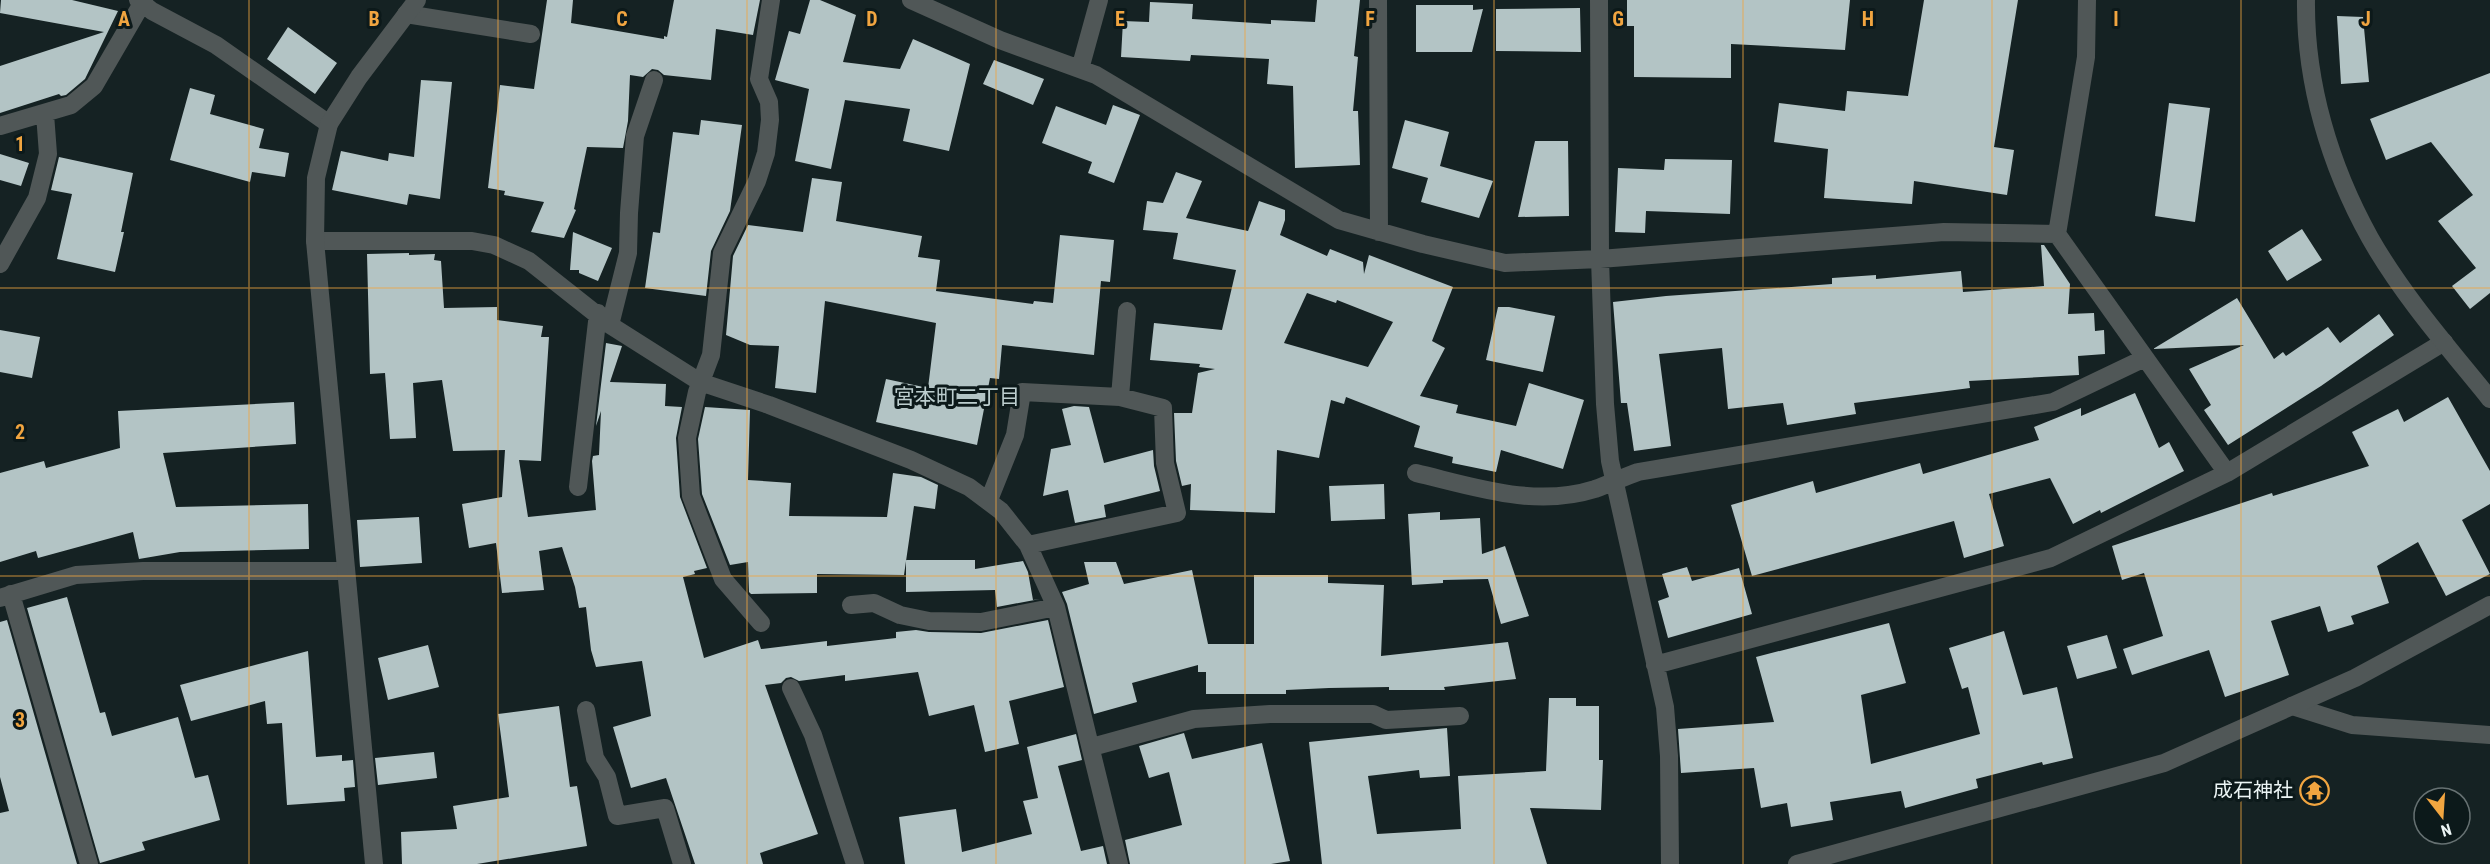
<svg xmlns="http://www.w3.org/2000/svg" width="2490" height="864" viewBox="0 0 2490 864" font-family="'Roboto Condensed','Noto Sans JP',sans-serif">
  <style>
    .building { fill: #b3c4c5; fill-rule: evenodd }
    .lines { fill: none; stroke-linecap: round; stroke-linejoin: round }
    .minor { stroke: #505757; stroke-width: 18 }
    .tertiary { stroke: #505757; stroke-width: 18 }
    .grid { fill: none; stroke: #f1a540; stroke-width: 1.5; stroke-opacity: 0.55 }
    .labels { text-anchor: middle; stroke-width: 6; stroke-linejoin: round; paint-order: stroke }
    .poi-label { font-size: 20px; fill: #ecf5f5; stroke: #0c191a; text-anchor: end }
    .neighbourhood-label { font-size: 21px; fill: #bccdce; stroke: #0c191a }
    .grid-label { font-size: 20px; text-anchor: middle; font-weight: bold; fill: #f1a540; stroke: #0c191a; stroke-width: 6; stroke-linejoin: round; paint-order: stroke }
  </style>
  <rect width="100%" height="100%" fill="#152223"/>
  <path class="building" d="M1,0H72L118,11L85,79L66,95L61,96L59,94L0,113V66L104,32L0,13Z
    M547,0H573L571,23L664,39V36L667,37L674,0H760L753,35L716,29L711,80L664,75L658,70L652,69L643,77L630,75L628,121L623,148L587,147L574,209L576,210L564,238L531,232L544,202L504,195L505,191L488,188L500,85L534,89Z
    M810,0H820L856,15L843,62L900,69L913,39L970,64L949,151L903,141L910,109L845,100L831,169L795,161L809,89L775,80L789,31L800,34Z
    M1317,0H1360L1354,56L1358,57L1353,111H1358L1360,165L1295,168L1293,86L1267,84L1269,59L1191,55L1190,61L1121,57L1123,21L1149,22L1150,2L1193,4L1192,19L1271,24V20L1315,22Z
    M1627,0H1850L1845,50L1731,44V78L1634,77V26H1627Z
    M1924,0H2018L1994,147L2014,150L2007,195L1914,181L1912,204L1824,198L1828,149L1774,142L1779,103L1845,111L1847,91L1908,96Z
    M1416,5H1473V10L1483,9L1472,52H1416Z
    M1580,8L1581,52L1496,51V9Z
    M2337,16L2363,17L2369,82L2341,84Z
    M288,27L337,63L315,94L267,59Z
    M994,60L1044,79L1033,105L983,84Z
    M2490,73V293L2470,309L2452,286L2476,268L2438,221L2473,195L2431,142L2386,160L2370,119Z
    M421,80L452,82L440,199L409,194L407,205L332,190L341,151L388,161L389,153L414,157Z
    M190,88L215,95L210,114L264,129L259,148L289,153L285,177L252,172L250,182L170,160Z
    M2169,103L2210,108L2195,222L2155,216Z
    M1113,105L1140,115L1114,183L1088,173L1092,162L1042,143L1056,106L1106,125Z
    M701,120L742,125L730,211L711,251L706,296L645,288L653,232L660,233L673,132L699,135Z
    M1405,120L1449,132L1440,166L1493,181L1479,218L1421,202L1428,178L1392,168Z
    M1535,141H1568L1569,216L1518,217Z
    M0,154L29,163L21,186L0,180Z
    M59,157L133,173L121,232H124L115,272L57,259L72,194L51,190Z
    M1665,159L1732,160L1730,214L1646,211L1645,233L1615,232L1618,168L1664,170Z
    M1176,172L1202,181L1186,218L1248,231L1259,201L1285,210V220L1280,235L1327,256L1330,249L1363,262L1364,274L1369,255L1453,287L1432,341L1445,348L1420,396L1458,405L1456,413L1516,426L1529,383L1584,400L1563,469L1501,450L1496,472L1452,463L1453,457L1414,447L1420,426L1346,397L1344,404L1331,400L1319,458L1277,450L1275,513L1190,510L1191,484L1182,486L1176,461L1174,413H1192L1198,373L1215,369L1199,367L1200,364L1150,360L1154,323L1222,330L1236,270L1173,259L1178,233L1143,230L1147,201L1163,203ZM1307,293L1336,303L1337,300L1393,322L1368,367L1284,343Z
    M812,178L842,182L836,221L922,236L918,257L940,260L936,291L1033,304L1034,301L1053,303L1060,235L1114,240L1110,282L1101,281L1094,355L1002,345L999,379L990,378L977,445L876,422L886,379L928,388L936,323L825,301L816,393L775,388L779,346L750,345L726,335L733,256L748,225L803,232Z
    M2302,229L2322,260L2287,281L2268,251Z
    M573,232L612,248L598,281L579,273V270H570Z
    M2041,245H2044L2070,284L2068,314L2094,313L2095,331L2104,330L2105,354L2078,356L2079,375L1969,381L1970,388L1854,403L1856,414L1787,425L1783,403L1728,409L1722,348L1659,354L1671,446L1634,451L1627,403H1621L1613,302L1666,296L1832,284V278L1876,275V279L1961,271L1963,292L2044,286Z
    M409,253V255L435,254L434,260L441,261L444,308L497,307V320L543,326L541,337H549L541,461L519,460L528,517L596,510L592,461L593,456L599,455L601,411L596,426L606,343L622,346L610,382L666,384L665,406L682,407L676,438L680,497L707,568L694,571L695,574L683,577L704,658L758,640L761,649L827,641V646L896,638V632L916,630L929,632L981,633L1048,620L1064,687L1009,701L1019,744L985,752L974,705L929,716L918,672L845,681V675L799,681L791,677L786,678L781,683L765,685L818,834L760,853L763,864H695L666,778L631,788L613,727L651,716L642,661L596,667L591,650L586,607L579,608L575,587L562,547L539,551L544,590L502,593L496,543L469,548L462,504L502,497L505,450L453,451L442,380L413,383L416,438L390,439L385,373L370,374L367,254Z
    M2237,298L2274,359L2283,352L2286,356L2328,327L2340,343L2379,314L2394,335L2321,386L2228,445L2204,410L2211,405L2189,369L2244,345L2153,349Z
    M1498,307H1509L1555,316L1543,372L1486,360Z
    M0,330L40,337L32,378L0,372Z
    M2135,393L2159,448L2169,442L2184,471L2101,513L2100,510L2073,524L2050,478L1989,494L2004,546L1964,558L1954,521L1752,576L1731,505L1813,481L1816,493L1920,463L1923,474L2039,440L2034,427L2081,408V416Z
    M2448,397L2490,471V504L2462,520L2490,574L2446,596L2418,542L2377,566L2389,603L2351,616L2354,624L2328,632L2320,606L2271,621L2289,675L2225,697L2209,650L2132,675L2123,649L2163,636L2144,573L2122,580L2112,546L2272,493L2273,496L2369,466L2352,432L2398,409L2404,422Z
    M294,402L296,444L163,453L176,507L308,504L309,549L180,552L139,559L133,532L38,558L36,551L0,562V473L44,461L46,468L120,448L118,411Z
    M1074,406L1089,407L1104,463L1153,450L1154,466L1160,491L1104,505L1106,517L1075,523L1068,490L1043,496L1051,449L1071,445L1062,409Z
    M705,407L750,410L748,480L791,483L789,516L887,517L893,473L921,477L938,485L935,509L914,506L904,575L817,574V593L751,594L749,592L748,562L730,565L702,494L698,439Z
    M1384,484L1385,519L1331,521L1329,486Z
    M1440,512V520L1480,518L1482,554L1505,546L1529,616L1501,624L1488,579L1443,580V583L1412,585L1408,514Z
    M419,517L422,563L360,567L357,520Z
    M906,560H975V569L1023,561L1028,572L1033,600L1040,599L997,607L995,590L906,592Z
    M1084,562H1116L1124,584L1192,570L1208,644H1254V575H1328V583L1384,585L1381,656L1508,642L1516,679L1444,687L1445,690H1389V687L1329,688L1286,690V694H1206V672H1198V665L1132,683L1137,702L1094,714L1067,604L1062,592L1089,584Z
    M1687,567L1692,581L1739,568L1752,614L1668,638L1658,601L1669,597L1662,574Z
    M67,597L100,713L105,712L112,736L178,717L195,778L208,775L220,820L142,842L145,850L100,863L27,608Z
    M7,620L77,864H0V813L9,811L0,777V622Z
    M1889,623L1906,683L1861,695L1871,764L1980,734L1968,687L1962,689L1949,648L2004,631L2023,695L2057,687L2073,758L2043,765L2042,762L1976,779L1978,788L1905,808L1901,791L1830,802L1833,820L1791,827L1787,803L1761,808L1754,768L1681,773L1678,729L1774,722L1756,657Z
    M2107,635L2117,668L2077,679L2067,646Z
    M428,645L439,687L388,700L378,658Z
    M308,651L316,757L342,755V761L353,760L355,787L344,788L345,801L287,805L282,723L267,724L265,701L191,721L180,685Z
    M1549,698H1576V706H1599V760H1603L1601,810L1530,808L1547,864H1322L1309,742L1447,728L1450,776L1420,778L1419,770L1368,776L1377,834L1461,829L1458,776L1546,771Z
    M559,706L570,787L577,786L587,846L477,864H402L401,832L457,829L453,806L509,797L498,714Z
    M1184,733L1192,759L1262,743L1290,861L1271,864H1130L1125,840L1182,825L1169,772L1149,778L1139,746Z
    M1076,734L1082,760L1058,766L1081,851L1103,846L1107,864H905L899,817L956,809L962,852L1032,834L1023,801L1038,798L1027,747Z
    M434,752L437,778L378,785L375,758Z"/>
  <g class="lines">
    <path class="minor" d="M138,0L152,11L216,45L329,124
      M911,0L1000,40L1096,75L1339,220L1423,244L1505,263L1600,259L1944,232L2057,234L2227,473
      M1378,0L1379,232
      M1599,0L1600,259L1605,404L1610,461L1665,707L1669,756L1670,864
      M406,14L531,34
      M1080,69L1099,0
      M0,126L71,105L94,86L144,0
      M2057,234L2086,57L2087,0
      M315,241H472L494,245L529,261L610,325L700,382L769,405L911,460L969,487L1001,511L1028,545L1056,607L1119,864
      M0,264L37,198L48,154L45,114
      M610,325L628,253L629,213L635,136L654,80
      M1120,397L1127,311
      M1416,473C1475,487 1535,508 1595,489C1609,484 1624,477 1638,472L2053,402L2145,358
      M578,487L598,313
      M989,500L1015,435L1022,392L1120,397L1163,408L1165,463L1177,513L1028,545
      M11,594L89,864
      M0,598L76,575L143,571H345
      M851,605L874,603L900,615L929,621L981,622L1056,607
      M761,623L723,579L691,496L687,438L697,392L711,355L722,253L757,181L766,153L770,120L769,102L759,79L771,0
      M1655,665L2051,558L2227,473L2444,342
      M791,688L813,735L855,864
      M2292,706L2352,725L2490,735
      M586,710L595,758L607,777L617,816L665,808L682,864
      M1092,747L1194,719L1270,714H1373L1386,720L1460,716"/>
    <path class="tertiary" d="M2306,0C2305,83 2330,166 2370,238C2403,296 2448,347 2490,399
      M374,864L315,241L316,178L329,124L359,77L417,0
      M1797,864L2164,763L2355,678L2490,605"/>
  </g>
  <path class="grid" d="M249,0V864M498,0V864M747,0V864M996,0V864M1245,0V864M1494,0V864M1743,0V864M1992,0V864M2241,0V864M0,288H2490M0,576H2490"/>
  <defs>
    <symbol id="temple-ring" viewBox="-11 -11 22 22"><circle r="9.5" fill="#0c191a" stroke="#f1a540" stroke-width="1.5"/><path d="M0-6L5-2H3V0L6.5 2.5H4V6H1.5V3h-3V6H-4V2.5H-6.5L-3 0V-2H-5Z" fill="#f1a540"/></symbol>
  </defs>
  <g fill-rule="evenodd">
    <use href="#temple-ring" x="2298" y="774" width="33" height="33"/>
  </g>
  <g class="labels">
    <g class="poi-label">
      <text x="2293" y="797">成石神社</text>
    </g>
    <g class="neighbourhood-label">
      <text x="957" y="404">宮本町二丁目</text>
    </g>
  </g>
  <g class="grid-label">
    <text x="124" y="26">A</text>
    <text x="374" y="26">B</text>
    <text x="622" y="26">C</text>
    <text x="872" y="26">D</text>
    <text x="1120" y="26">E</text>
    <text x="1370" y="26">F</text>
    <text x="1618" y="26">G</text>
    <text x="1868" y="26">H</text>
    <text x="2116" y="26">I</text>
    <text x="2366" y="26">J</text>
    <text x="20" y="151">1</text>
    <text x="20" y="439">2</text>
    <text x="20" y="727">3</text>
  </g>
  <g transform="translate(2442 816) rotate(163)"><circle r="28" fill="#0c191a" stroke="#667172" stroke-width="1.5"/>
  <path d="M0-4.5L10 22L0 15L-10 22Z" fill="#f1a540"/>
  <text y="-9" font-size="16" font-weight="bold" text-anchor="middle" fill="#ecf5f5">N</text>
  </g>
</svg>
